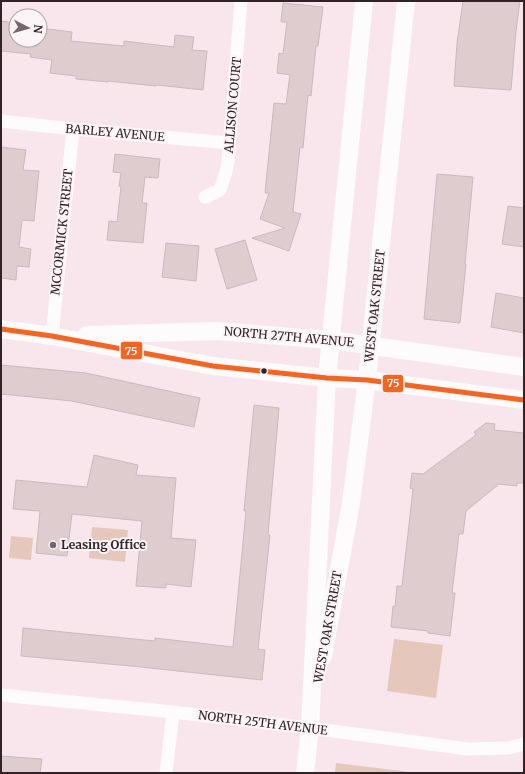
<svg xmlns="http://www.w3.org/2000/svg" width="525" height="774" viewBox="0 0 525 774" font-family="Merriweather,serif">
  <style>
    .green { fill: #e6c7bc }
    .building { fill: #deccce; stroke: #c9babc }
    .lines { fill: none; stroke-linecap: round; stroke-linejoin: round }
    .street { stroke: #fefbfc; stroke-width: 13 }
    .secondary { stroke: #fefbfc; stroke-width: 18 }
    .bus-1-casing { stroke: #fcf4f6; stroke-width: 8 }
    .bus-1 { stroke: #f26522; stroke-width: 5 }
    .bus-dot { fill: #302227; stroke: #fcf4f6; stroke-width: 1.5 }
    .poi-dot { fill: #76676c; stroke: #fcf4f6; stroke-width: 1.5 }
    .labels { text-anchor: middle; stroke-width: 4; stroke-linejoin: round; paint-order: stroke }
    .street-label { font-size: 12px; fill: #302227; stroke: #fcf4f6 }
    .poi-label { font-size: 12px; font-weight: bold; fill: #302227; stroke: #fcf4f6; text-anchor: start }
    .line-badge { stroke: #fcf4f6; stroke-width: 1.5 }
    .badge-label { font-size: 11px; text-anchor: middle; font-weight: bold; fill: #fff }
  </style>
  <rect width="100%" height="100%" fill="#f8e6ec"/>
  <path class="green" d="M92,527L128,530L125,562L89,558Z
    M11,536L33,538L31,560L9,558Z
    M394,639L443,645L436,698L387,691Z
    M336,763L410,772L444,773H335Z"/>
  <path class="building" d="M463,1H520L516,31L511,90L454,86L457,43Z
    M283,3L323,7L318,46H316L311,96L308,95L303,148L300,147L293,212L301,214L289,251L252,238L285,228L260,219L269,193H265L274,103L286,104L290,75L277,73L279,53L283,54L287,22H281Z
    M1,21L16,23V40H40V28L72,32L71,41L124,46V41L174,47L175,35L194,37L192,50L207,51L203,90L157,85L156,86L108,81V82L76,79V76L50,73L52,60L30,57L31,54L1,51Z
    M1,147L26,150L23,170L39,171L34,221L22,220L19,247L31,249L29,267L17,266L16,280L1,278Z
    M115,154L160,159L158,178L145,177L142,203H147L143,243L107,240L109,221L117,222L121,187L119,186L121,173L113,172Z
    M437,174L473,177L465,264H466L460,323L424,319Z
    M508,206L524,208V247L502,244Z
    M245,240L257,280L227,289L215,249Z
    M166,243L199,246L196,281L162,277Z
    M496,293L524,298V333L491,327Z
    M1,365L86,373L200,398L194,427L72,401L1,394Z
    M254,405L279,408L268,535H270L258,649L265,650L262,680L131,666L21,656L23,628L155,641V638L233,647L246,511H244Z
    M486,423L495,424L494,430L524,433V483H517V486L499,484L466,511L463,534H459L452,593H455L450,636L428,633V631L391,627L393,606L395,607L397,586H402L413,489L410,488L412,473L423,474L476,435L474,432Z
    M94,455L138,465L136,475L176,478L171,538L196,540L191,587L166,584V588L136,586L142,521L72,514L67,556L36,553L40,511L13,509L16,480L87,487Z
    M1,756L42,759L40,773H1Z"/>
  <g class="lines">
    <path class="street" d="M1,121L73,129L229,143
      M205,197L220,190L226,172L228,162L241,1
      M52,336L73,129
      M1,695L173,712L310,728L468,749L509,748L524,744
      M166,773L173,712"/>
    <path class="secondary" d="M1,329L52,336L213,366L327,378L367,380L524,400
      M87,335L217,331L331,340L524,367
      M323,656L351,503L367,380L406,1
      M305,773L310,728L327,378L364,1"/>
    <defs>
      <path id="bus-1" d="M1,329L52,336L213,366L327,378L367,380L524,400"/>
    </defs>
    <use href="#bus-1" class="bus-1-casing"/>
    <use href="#bus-1" class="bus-1"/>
  </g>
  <circle class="bus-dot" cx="264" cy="371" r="3.5"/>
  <circle class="poi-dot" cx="53" cy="545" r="4"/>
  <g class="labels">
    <g class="street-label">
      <text transform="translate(233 105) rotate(-85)" y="4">ALLISON COURT</text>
      <text transform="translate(115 133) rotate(5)" y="4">BARLEY AVENUE</text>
      <text transform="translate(62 232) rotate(-84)" y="4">MCCORMICK STREET</text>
      <text transform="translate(375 306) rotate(-84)" y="4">WEST OAK STREET</text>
      <text transform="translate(289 337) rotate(5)" y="4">NORTH 27TH AVENUE</text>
      <text transform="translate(328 627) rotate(-80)" y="4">WEST OAK STREET</text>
      <text transform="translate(263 723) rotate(7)" y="4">NORTH 25TH AVENUE</text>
    </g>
    <g class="poi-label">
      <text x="61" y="549">Leasing Office</text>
    </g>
  </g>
  <g class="line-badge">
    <rect x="120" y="341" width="23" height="19" rx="4" fill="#f26522"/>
    <rect x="382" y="374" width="22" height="19" rx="4" fill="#f26522"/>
  </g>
  <g class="badge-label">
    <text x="131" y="355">75</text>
    <text x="393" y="387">75</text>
  </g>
  <rect width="525" height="774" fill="none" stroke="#302227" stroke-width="4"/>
  <g transform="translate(28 28) rotate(96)"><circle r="19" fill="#fcf4f6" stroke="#aaa0a3"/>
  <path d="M0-3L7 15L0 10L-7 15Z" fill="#76676c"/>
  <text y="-6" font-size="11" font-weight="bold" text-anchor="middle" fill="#302227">N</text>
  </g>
</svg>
